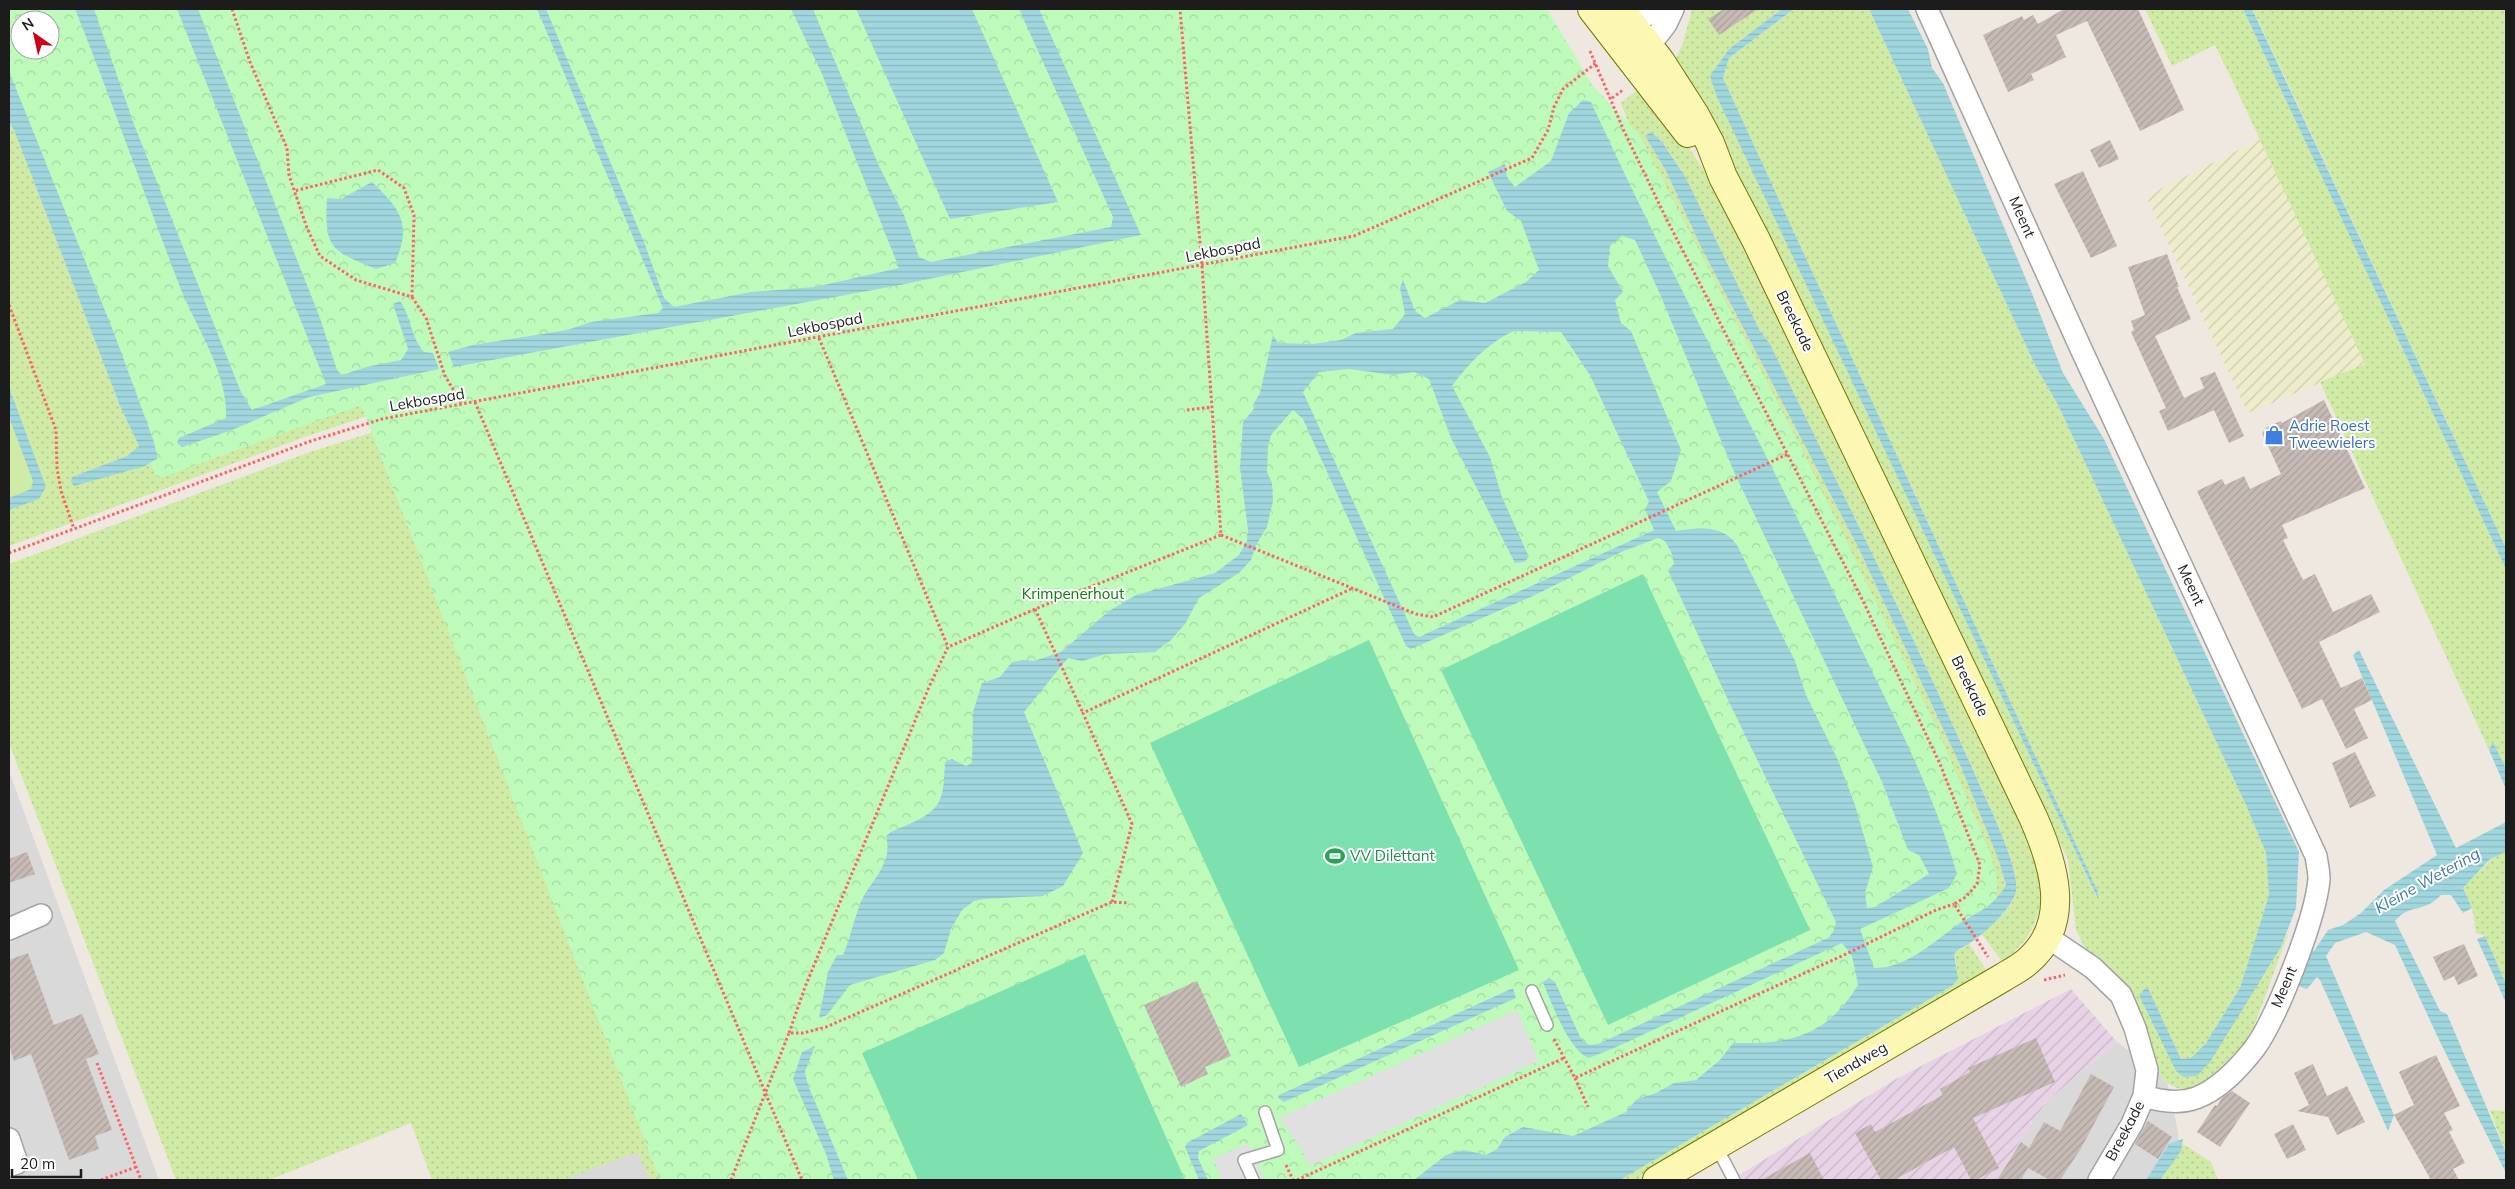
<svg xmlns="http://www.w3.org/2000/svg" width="2515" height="1189" viewBox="0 0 2515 1189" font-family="Mulish,sans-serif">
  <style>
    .residential { fill: #dad9d9 }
    .industrial { fill: url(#industrial-furrows) }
    .farmland { fill: url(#farmland-furrows) }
    .grass { fill: url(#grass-dots) }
    .park { fill: url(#park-crowns); fill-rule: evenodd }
    .garden { fill: #d0eba5 }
    .pitch { fill: #7ce1ae }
    .parking { fill: #e0e0e0 }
    .water { fill: url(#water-rules); fill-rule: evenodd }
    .building { fill: url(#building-hatch) }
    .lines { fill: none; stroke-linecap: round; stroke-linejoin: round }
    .lane-casing { stroke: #a3a3a3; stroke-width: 14 }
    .street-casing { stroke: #a3a3a3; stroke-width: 24 }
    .secondary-casing { stroke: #767501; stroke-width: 30 }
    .path { stroke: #ff6265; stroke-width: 3; stroke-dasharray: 2.5 2.5; stroke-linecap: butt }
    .lane { stroke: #fff; stroke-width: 11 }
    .street { stroke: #fff; stroke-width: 21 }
    .secondary { stroke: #fcf7b2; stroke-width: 28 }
    .labels { text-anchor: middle; stroke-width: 4; stroke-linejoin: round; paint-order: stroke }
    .street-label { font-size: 15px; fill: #1c1c1c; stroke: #fff }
    .shop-label { font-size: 15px; fill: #366cbe; stroke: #fff; text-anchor: start }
    .park-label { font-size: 15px; fill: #0b7d07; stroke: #fff }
    .leisure-label { font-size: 15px; fill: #27864d; stroke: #fff; text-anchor: start }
    .water-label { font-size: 16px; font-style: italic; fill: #417b9f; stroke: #fff }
  </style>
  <defs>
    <pattern id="industrial-furrows" width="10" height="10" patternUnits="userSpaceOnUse" patternTransform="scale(1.25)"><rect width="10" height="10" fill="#e8d3e6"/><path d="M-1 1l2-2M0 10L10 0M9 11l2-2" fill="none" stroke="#c6b5c5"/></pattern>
    <pattern id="farmland-furrows" width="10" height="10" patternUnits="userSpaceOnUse" patternTransform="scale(1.25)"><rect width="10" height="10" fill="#eeedcb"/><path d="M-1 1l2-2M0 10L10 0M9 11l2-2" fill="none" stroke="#cccbae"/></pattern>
    <pattern id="grass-dots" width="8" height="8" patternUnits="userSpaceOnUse" patternTransform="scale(1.25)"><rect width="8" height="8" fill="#d0eba5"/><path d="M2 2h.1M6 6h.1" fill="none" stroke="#b2c98d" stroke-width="1.8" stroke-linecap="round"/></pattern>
    <pattern id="park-crowns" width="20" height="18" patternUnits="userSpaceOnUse" patternTransform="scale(1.25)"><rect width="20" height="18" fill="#befbbb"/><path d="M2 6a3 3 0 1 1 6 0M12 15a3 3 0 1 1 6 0" fill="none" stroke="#a3d7a0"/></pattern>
    <pattern id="water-rules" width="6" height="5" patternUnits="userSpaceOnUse" patternTransform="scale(1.25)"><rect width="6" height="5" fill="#a0d7de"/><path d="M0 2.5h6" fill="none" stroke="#89b8be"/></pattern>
    <pattern id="building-hatch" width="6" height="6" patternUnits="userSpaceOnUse" patternTransform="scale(1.25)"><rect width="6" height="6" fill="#c6bab5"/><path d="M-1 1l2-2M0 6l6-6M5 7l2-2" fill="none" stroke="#aa9f9b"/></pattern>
  </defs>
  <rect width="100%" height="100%" fill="#eee8e1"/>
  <path class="residential" d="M9,771L159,1180H9Z
    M2117,1042L2166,1077L2178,1132L2181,1180H1995L2046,1102Z
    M640,1129L660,1180H495Z"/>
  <path class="industrial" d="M2071,989L2117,1042L2046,1102L1995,1180H1731L1896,1079Z"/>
  <path class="farmland" d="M2260,139L2365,364L2248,413L2146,196Z"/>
  <path class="grass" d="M9,9H11L20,50L439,369L373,414L305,437L9,546V122L14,130L120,406L139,446L127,456L72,477L74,486L157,460L9,71Z
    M1692,9H1782L1729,49L1711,76L2097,898L2098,892L1723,78L1729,58L1794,9H1869L2036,367L2057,403L2246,805L2266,853L2269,895L2240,988L2206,1043L2191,1058L2181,1059L2147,986L2139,995L2184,1077C2223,1029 2266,983 2291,926L2250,1037C2240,1052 2211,1088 2192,1090C2180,1091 2172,1086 2163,1080L2104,971L2085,948L2076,930L2068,859L1794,294L1674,63L1683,43Z
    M2145,9H2243L2506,569V769L2493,743L2489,750L2320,382L2365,364L2232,80L2215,45L2172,66Z
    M2252,9H2506V548L2260,24Z
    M1641,87L1691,151L1718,191L2027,832C2040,868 2050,902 2027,937C2020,947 2010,955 2003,963L1981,933C1994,921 2014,909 2016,890C2020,866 1988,804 1978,780C1913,633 1840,489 1770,344L1760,331L1686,178L1662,142L1651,132L1645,136L1666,171L1702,249L1858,547L1961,767L1999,861L2006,885L1996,901L1972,918L1967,911L1985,888V860L1941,752L1870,596L1631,130L1621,103Z
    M377,431L707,1180H650L637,1152L563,1180H432L411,1123L269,1180H176L9,743V564L310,452Z
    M2506,852V984L2485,936L2476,933L2472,908L2463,888L2491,859Z
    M1969,944L1989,974L1847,1061L1641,1180H1620L1952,986L1957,969L1954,953Z
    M2490,1110L2506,1111V1153Z
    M2183,1144L2211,1162L2218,1180H2160Z"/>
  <path class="park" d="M9,9H1547L1593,86L1639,134L1802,450L1938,731L1990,853L1997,879V909L1916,976L1566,1180H660L361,405L157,479L14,109L9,111ZM20,20H50V50H20Z"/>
  <path class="garden" d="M9,379L52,494L9,510Z"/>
  <path class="pitch" d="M1643,574L1810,930L1608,1025L1441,670Z
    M1369,640L1519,970L1299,1067L1150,743Z
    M1085,954L1185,1180H918L862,1053Z"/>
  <path class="parking" d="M1517,1010L1539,1061L1309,1166L1302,1150L1279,1118Z
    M1248,1143L1265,1180H1222L1213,1159Z"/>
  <path class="water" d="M75,9H94L135,127L241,392L252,410L326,384L177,9H198L320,318L337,370L342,375L366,367L401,360L408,349L393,304L400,301C411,317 411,337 424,352L433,353L439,369L309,397L232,430L182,447L177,443L179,438L226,418C228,372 196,328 180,287C144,194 112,101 75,9Z
    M537,9H546L644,242L664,298L674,307L751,292L815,287L899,268L822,74L791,9H813L879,166L904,215L919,257L931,262L1111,227L1113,217L1019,9H1039L1141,235L900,285L454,367L448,352L473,345L567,330L591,322L658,313L663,308Z
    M856,9H972L1058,202L950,219Z
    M1782,9H1794L1729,58L1723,78L2098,892V899L1717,97L1710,76L1729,49Z
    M1869,9H1908L1928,49L1932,68L1943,83L2031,291L2063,373L2104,439L2299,852L2296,908L2281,947L2210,1062L2197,1076L2184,1077L2176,1071L2139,995L2147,986L2181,1059L2191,1058L2206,1043L2240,988L2269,895L2266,853L2246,805L2057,403L2036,367Z
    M2243,9H2252L2506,548V569Z
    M9,71L114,333L153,439L158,458L145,466L74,486L71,482L72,477L127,456L139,446L120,406L14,130L9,122Z
    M1583,100L1591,102C1673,281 1768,453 1852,630C1890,709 1933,789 1957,874L1949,888L1860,929L1874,968C1906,968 1931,944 1956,926C1977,911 1991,910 2006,885L1999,861L1961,767L1858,547L1702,249L1666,171L1645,136L1651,132L1662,142L1686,178L1760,331L1770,344C1840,489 1913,633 1978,781C1988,804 2020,868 2016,891C2013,908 1984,934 1970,943C1964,947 1959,948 1954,954L1958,979L1952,986L1620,1180H1414L1446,1155L1464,1150L1486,1155L1497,1149L1505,1137L1523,1127L1573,1136L1626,1112L1637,1099L1656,1093L1674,1083L1696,1080L1720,1060L1733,1043C1791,1044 1826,1037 1858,985L1852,956L1842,943L1614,1048L1589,1058C1569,1051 1551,1002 1543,982L1549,978L1555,982L1581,1039L1589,1045L1598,1044L1828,938L1833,932L1836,922L1728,700L1668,570L1674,564L1672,554L1665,541L1658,538L1621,552L1533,596L1411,649L1406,646L1303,419L1293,410L1271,435L1268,447L1267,472L1272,483L1273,501L1267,527L1256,545L1251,560L1239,573L1199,598L1185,624L1171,640L1155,652L1106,654L1082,661L1068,658L1024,712L1083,853L1063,886L1043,896L984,899L974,901L962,910L951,929L944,953L935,960L850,985L827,1015L819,1018L828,972L837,955H843C850,939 853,923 859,907C868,881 894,866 886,836C891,831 900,828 907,825C944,809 943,799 945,762L952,759L966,766L972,763L973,712L982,683L1000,677L1012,662L1024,660L1034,661L1061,652L1109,611L1136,595L1215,573L1239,555L1247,541L1248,530L1240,468L1243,422L1254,409L1253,405L1260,393L1273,335L1278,343L1313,344L1341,340L1356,333L1393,329L1405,314L1400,288L1403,280L1415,311L1425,318L1460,300L1485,303L1526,282L1539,270L1521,221L1507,211L1488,172L1505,164L1507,177L1515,187L1551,161L1569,113ZM1622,236L1635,240L1659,292L1735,474L1882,782L1908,850L1919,855L1929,874L1875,907L1867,908L1865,893L1873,867L1855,805L1838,760L1806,695L1795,661L1737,545C1721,524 1699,528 1676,531L1657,492L1671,481L1681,450L1631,331L1621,323L1615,300L1623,292L1608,266L1610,246ZM1514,331L1561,332L1590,375L1646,495L1649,502L1645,509L1654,530L1419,637L1414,634L1303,392L1319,372L1349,369L1393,375L1414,372L1429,379L1451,438L1515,563L1524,562L1529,557L1502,497L1490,457L1452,386C1469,363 1489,342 1514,331Z
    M372,182C401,210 412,224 395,263L376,269C331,251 324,248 327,198L341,199Z
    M9,387L46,487L39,499L9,510V498L31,489L33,481L9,417Z
    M2359,650L2456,848L2506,822V852L2490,859L2463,888L2472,908L2463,913L2451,895H2441C2423,914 2410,903 2395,921L2440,1011L2447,1014L2506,1153V1173L2441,1044L2395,945L2366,932L2335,943L2326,956L2394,1115L2388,1131L2320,980L2317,977L2307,989L2298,986L2295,982L2308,950L2314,951L2328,930L2343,925L2361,913L2384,890L2437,855L2353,655Z
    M2493,742L2506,769V789L2489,750Z
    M2485,936L2506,984V1003L2477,939Z
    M1513,988L1516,998L1284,1102L1278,1098L1279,1095Z
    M815,1046L805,1072L808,1085L848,1180H834L826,1154L793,1079L802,1052Z
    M1241,1114L1248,1125L1199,1151L1198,1158L1208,1180H1199L1185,1147L1187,1143Z
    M2183,1139L2181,1151L2160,1180H2146L2169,1144Z"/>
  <path class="building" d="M1724,9H1758L1719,35L1708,19Z
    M2064,9H2138L2184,110L2140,131L2087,21L2056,35L2066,57L2031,74L2034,80L2008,92L1983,35L2022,16L2024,20L2033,15L2038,24Z
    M2110,140L2119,159L2099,168L2090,150Z
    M2083,171L2117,246L2091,258L2054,184Z
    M2167,254L2179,287H2177L2191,319L2155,336L2184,398L2204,388L2200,378L2215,372L2244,436L2229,443L2214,410L2168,431L2159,411L2166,408L2131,332L2134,330L2131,321L2145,315L2128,267Z
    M2324,400L2365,488L2282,525L2288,538L2283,540L2303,580L2315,574L2333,612L2371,594L2380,612L2319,642L2341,688L2362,678L2372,700L2354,709L2368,738L2346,749L2322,699L2302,709L2197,491L2222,479L2225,485L2244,476L2250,489L2281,474L2262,433L2267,427L2281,421L2282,423Z
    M2355,752L2376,796L2350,808L2332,763Z
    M27,852L35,874L9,883V859Z
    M2464,944L2478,976L2458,985L2454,976L2444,981L2433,957Z
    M28,953L54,1025L82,1014L99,1054L86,1059L112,1130L95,1136L99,1149L69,1160L31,1054L14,1061L9,1046V960Z
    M1197,981L1231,1056L1205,1067L1208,1074L1181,1087L1144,1005Z
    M2036,1038L2055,1082L1973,1118L1999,1168L1976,1180H1971L1954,1147L1894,1180H1881L1855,1133L1871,1124L1875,1132L1943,1095L1940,1089L1970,1072L1968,1068Z
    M2436,1055L2460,1106L2444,1113L2453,1130L2449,1132L2465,1163L2453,1169L2459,1180H2431L2394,1115L2414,1105L2399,1072Z
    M2313,1064L2327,1096L2347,1086L2365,1122L2337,1135L2328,1117L2297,1111L2309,1105L2294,1073Z
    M2091,1074L2114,1087L2080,1150L2060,1180H2050L2028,1168L2021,1180H1997L2021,1142L2029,1148L2044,1122L2060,1131Z
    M2232,1091L2250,1103L2220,1147L2197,1132L2215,1105L2217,1106L2222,1098Z
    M2148,1121L2172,1137L2158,1159L2135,1144Z
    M2293,1124L2306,1150L2287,1159L2274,1134Z
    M1810,1153L1824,1180H1761Z"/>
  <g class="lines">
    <defs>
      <path id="lane" d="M1532,991L1547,1025
        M1716,1146L1734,1180
        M1253,1180L1244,1160L1278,1150L1265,1112"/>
      <path id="street" d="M1927,9L2082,351L2316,856C2317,863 2319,871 2319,879C2316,917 2277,1018 2254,1049C2239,1068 2220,1089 2196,1098C2180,1104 2160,1101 2144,1096
        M1623,35L1631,23L1659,9
        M1634,51L1649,46L1666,24L1673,9
        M9,929L41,915
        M2046,936L2093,968L2121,995L2135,1028L2147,1070L2144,1096L2132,1124L2099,1180
        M9,1139L17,1163L9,1166"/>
      <path id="secondary" d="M1592,9L1688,133
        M1620,9L1661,62L1695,115L1710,143L1723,177L1756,240L2033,817C2053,862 2073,922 2028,961C2020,968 2010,973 2002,978L1657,1180"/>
    </defs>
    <use href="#lane" class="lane-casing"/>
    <use href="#street" class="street-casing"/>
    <use href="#secondary" class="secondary-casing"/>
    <path class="path" d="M232,9L250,62L287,148L289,175L307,228L320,256L356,280L412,297L414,215L404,188L378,170L294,191
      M1590,51L1624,131L1666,218L1863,601L1940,764L1980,865L1977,884L1966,897L1954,904L1988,957
      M1612,98L1623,90
      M412,297L426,318L445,376L462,404
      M9,305L56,430L57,468L61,491L74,529
      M819,338L948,647
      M475,402L802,1180
      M1187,410L1211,407
      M1221,535L1416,614L1433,617L1788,454
      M9,553L311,441L382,419L1354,236L1532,158L1548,130L1554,107L1563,89L1596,63
      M1035,609L1083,713
      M1112,902L1132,824L1083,713L1351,589
      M2044,980L2065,975
      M789,1033L805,987L929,687L948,647L1035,609L1221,535L1202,266L1180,9
      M1554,1039L1575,1078L1844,955L1936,910L1954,904
      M97,1063L141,1180
      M1575,1078L1588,1107
      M1286,1165L1293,1180
      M101,1180L136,1167
      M731,1180L789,1033H803L826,1027L1112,902L1129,903
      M1297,1180L1564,1058"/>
    <use href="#lane" class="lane"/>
    <use href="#street" class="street"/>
    <use href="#secondary" class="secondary"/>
  </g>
  <defs>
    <symbol id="shop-bare" viewBox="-9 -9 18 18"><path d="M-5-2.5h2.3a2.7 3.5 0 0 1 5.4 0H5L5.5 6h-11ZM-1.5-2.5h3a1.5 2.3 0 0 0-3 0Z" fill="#3f7fe0" stroke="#fff" stroke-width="2.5" paint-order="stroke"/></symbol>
    <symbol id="stadium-bare" viewBox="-9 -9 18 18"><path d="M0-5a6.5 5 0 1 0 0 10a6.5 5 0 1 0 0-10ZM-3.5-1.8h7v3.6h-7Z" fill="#2e9e5b" stroke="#fff" stroke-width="2.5" paint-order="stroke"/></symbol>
  </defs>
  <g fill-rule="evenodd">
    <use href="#shop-bare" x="2260" y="421" width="28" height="28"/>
    <use href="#stadium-bare" x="1321" y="842" width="28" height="28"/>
  </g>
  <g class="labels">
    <g class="street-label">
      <text transform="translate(2022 217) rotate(66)" y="5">Meent</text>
      <text transform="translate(1223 250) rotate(-11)" y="5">Lekbospad</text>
      <text transform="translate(1795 321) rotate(64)" y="5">Breekade</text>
      <text transform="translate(825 325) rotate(-11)" y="5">Lekbospad</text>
      <text transform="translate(427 400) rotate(-10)" y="5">Lekbospad</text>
      <text transform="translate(2191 585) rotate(65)" y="5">Meent</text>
      <text transform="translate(1970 686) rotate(64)" y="5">Breekade</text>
      <text transform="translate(2284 987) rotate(-67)" y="5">Meent</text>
      <text transform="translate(1856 1063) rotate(-30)" y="5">Tiendweg</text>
      <text transform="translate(2125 1131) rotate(-62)" y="5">Breekade</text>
    </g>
    <g class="shop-label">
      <text x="2289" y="431">Adrie Roest<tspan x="2289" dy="17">Tweewielers</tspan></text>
    </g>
    <g class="park-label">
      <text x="1073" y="599">Krimpenerhout</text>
    </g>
    <g class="leisure-label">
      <text x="1350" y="861">VV Dilettant</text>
    </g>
    <g class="water-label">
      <text transform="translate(2427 880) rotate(-29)" y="6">Kleine Wetering</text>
    </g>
  </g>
  <rect width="2515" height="1189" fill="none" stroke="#1c1c1c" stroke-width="20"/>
  <g transform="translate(35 35) rotate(326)"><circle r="24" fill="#ffffff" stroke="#a4a4a4"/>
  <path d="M0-4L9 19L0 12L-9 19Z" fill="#c90018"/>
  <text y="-8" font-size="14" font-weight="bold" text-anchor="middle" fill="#1c1c1c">N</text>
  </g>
  <path d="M12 1169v8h69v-8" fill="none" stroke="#1c1c1c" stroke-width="2.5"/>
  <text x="20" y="1169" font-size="15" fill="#1c1c1c" stroke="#ffffff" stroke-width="4" paint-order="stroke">20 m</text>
</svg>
